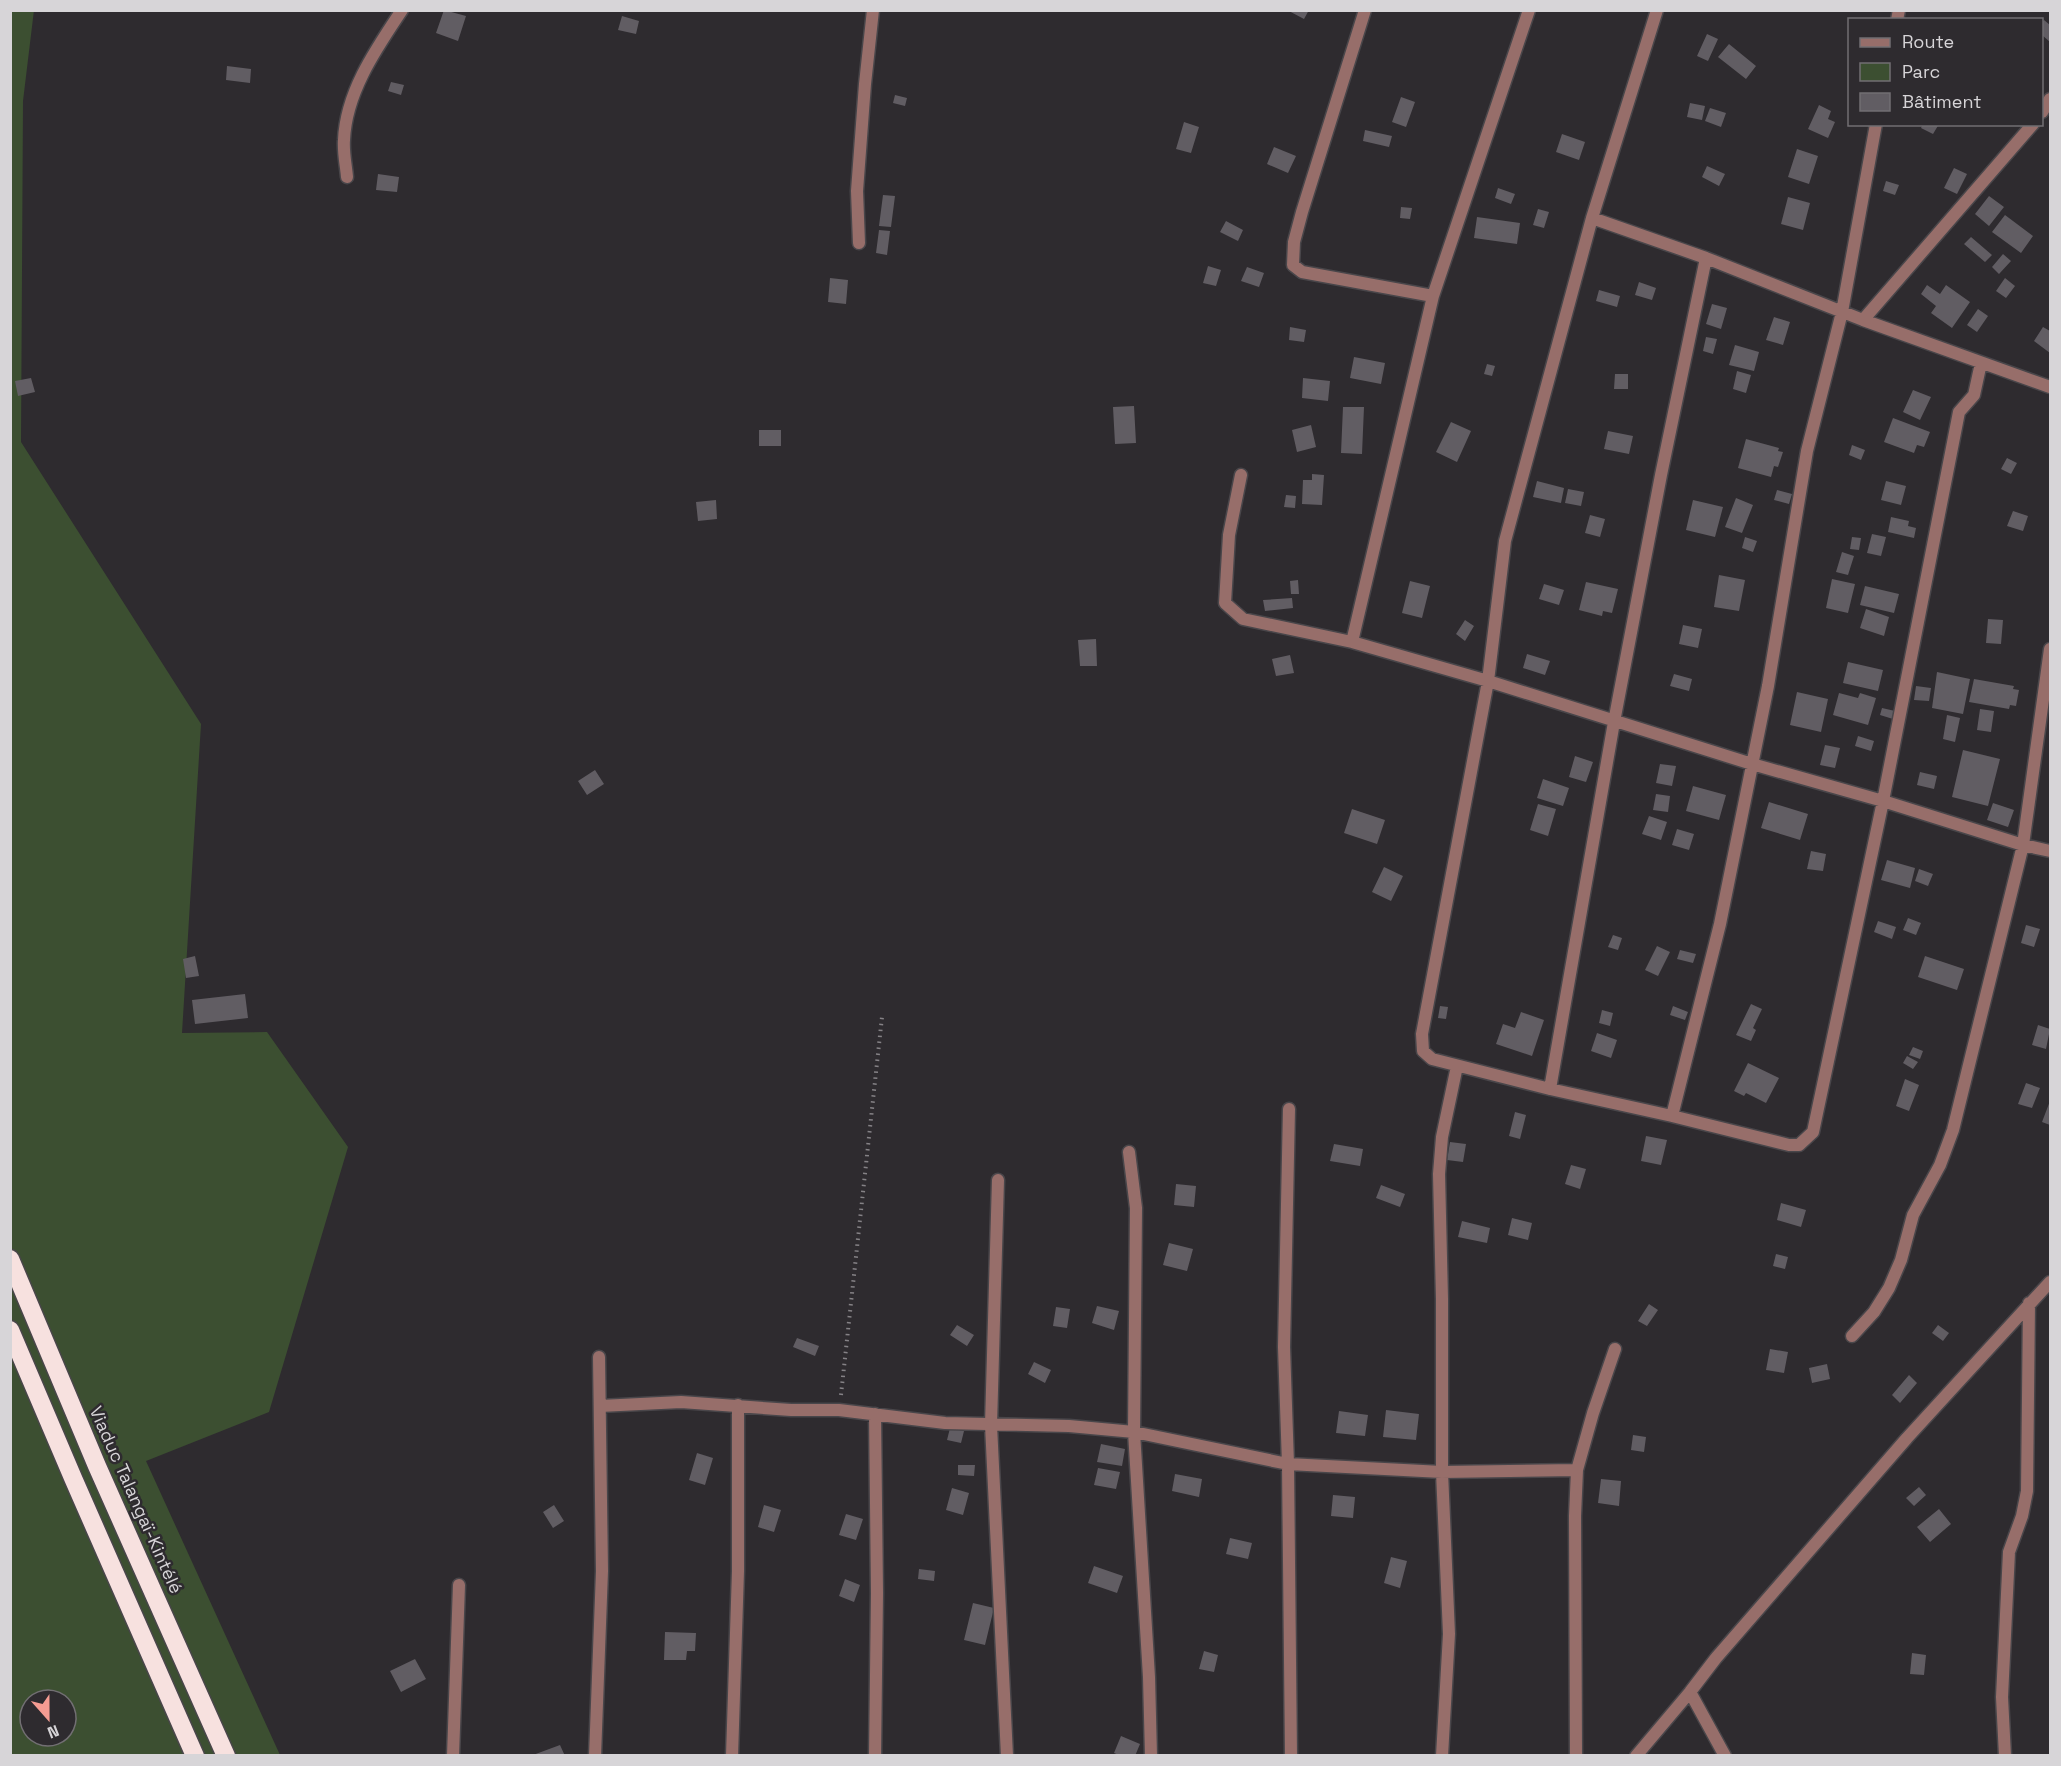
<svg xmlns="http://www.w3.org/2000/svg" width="2061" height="1766" viewBox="0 0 2061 1766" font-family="'Space Grotesk',sans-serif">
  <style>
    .green { fill: #3c4f31; fill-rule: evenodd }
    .building { fill: #615d63 }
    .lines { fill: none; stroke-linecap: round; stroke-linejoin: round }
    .street-casing { stroke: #49464a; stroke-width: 15 }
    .highway-casing { stroke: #49464a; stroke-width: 21 }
    .path { stroke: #858286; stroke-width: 4; stroke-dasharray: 1.5 4.5; stroke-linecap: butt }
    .street { stroke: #976e6a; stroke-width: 12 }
    .highway { stroke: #f7e1df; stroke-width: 18 }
    .labels { text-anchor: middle; stroke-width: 5; stroke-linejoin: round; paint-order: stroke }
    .street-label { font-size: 18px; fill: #d7d5d8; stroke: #2e2b2f }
  </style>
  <rect width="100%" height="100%" fill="#2e2b2f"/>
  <path class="green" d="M34,10L23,101L21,442L201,724L182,1033L267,1032L348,1147L269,1412L146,1461L280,1755L11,1756L10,11ZM30,1700H66V1736H30Z"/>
  <path class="building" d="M444,10L466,16L458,41L436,33Z
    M1287,10H1309L1304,19Z
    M622,16L639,21L636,34L618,30Z
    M2044,20L2050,25V42L2042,35V23Z
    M1707,34L1718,39L1708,61L1697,56Z
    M1729,44L1756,66L1746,79L1718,57Z
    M227,66L251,69L250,83L226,80Z
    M391,82L404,85L401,95L388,91Z
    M895,95L907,98L905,106L893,103Z
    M1401,97L1415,102L1406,127L1392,122Z
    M1690,103L1705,106L1702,120L1687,117Z
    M1819,105L1831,111L1828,119L1835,122L1828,138L1808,129Z
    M1710,108L1726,113L1721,127L1705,121Z
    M1184,122L1199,127L1191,153L1176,149Z
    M1923,124H1939L1933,134L1921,128Z
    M1365,130L1392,136L1389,147L1363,141Z
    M1562,134L1585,142L1579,160L1556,152Z
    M1274,147L1296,156L1288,173L1267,164Z
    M1797,149L1818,156L1809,184L1788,177Z
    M1707,166L1725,174L1719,186L1702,177Z
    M1954,168L1967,174L1957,194L1944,188Z
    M378,174L399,177L397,192L376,190Z
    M1886,181L1899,185L1895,195L1883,191Z
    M1498,188L1515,194L1511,204L1495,198Z
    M883,195L895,196L891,227L879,226Z
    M1989,196L2004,207L1989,226L1975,214Z
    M1788,197L1810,203L1803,230L1781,224Z
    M1401,207L1412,208L1410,219L1400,218Z
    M1538,209L1549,212L1544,228L1533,225Z
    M2005,215L2033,236L2021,253L1992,232Z
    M1477,217L1520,223L1517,244L1474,238Z
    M1226,221L1243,230L1238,241L1220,232Z
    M879,230L890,231L887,255L876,253Z
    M1971,237L1992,255L1985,262L1964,244Z
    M2003,254L2011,261L1999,274L1992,267Z
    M1208,266L1221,270L1216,286L1203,283Z
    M1247,267L1264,273L1259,287L1241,281Z
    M830,278L848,280L846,304L828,302Z
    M2005,278L2015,286L2006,298L1996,291Z
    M1639,282L1656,288L1652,300L1635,295Z
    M1927,285L1940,294L1946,285L1970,302L1952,328L1931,313L1936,306L1921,294Z
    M1599,290L1620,296L1617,307L1596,301Z
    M1712,304L1727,308L1721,329L1706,324Z
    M1978,309L1988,316L1977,332L1967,325Z
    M1774,317L1790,322L1783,345L1766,340Z
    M1290,327L1306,330L1304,342L1289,340Z
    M2043,327L2050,331V353L2034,341Z
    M1706,337L1717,339L1713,354L1703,351Z
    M1735,345L1759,352L1754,371L1729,365Z
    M1354,357L1385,363L1381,384L1350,378Z
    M1487,364L1495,366L1492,376L1484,374Z
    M1737,371L1751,375L1746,393L1733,389Z
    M1615,374H1628V389H1614Z
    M31,378L35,392L18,396L15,381Z
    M1303,378L1330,381L1328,401L1302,398Z
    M1913,390L1931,397L1920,420L1903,412Z
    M1134,406L1136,443L1115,444L1113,407Z
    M1343,407H1364L1362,454L1341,453Z
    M1893,418L1930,432L1924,447L1917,445L1914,453L1884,442Z
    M1451,422L1471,431L1457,462L1436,452Z
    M1311,425L1316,447L1297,452L1292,430Z
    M759,430H781V446H759Z
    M1608,431L1633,436L1629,454L1604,449Z
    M1746,439L1779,448L1778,451L1783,452L1778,467L1774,466L1771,477L1738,468Z
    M1852,445L1865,450L1861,460L1849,455Z
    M2007,458L2017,463L2011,474L2001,469Z
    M1312,474L1324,475L1322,505L1302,504L1303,480H1312Z
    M1537,481L1564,488L1561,503L1533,497Z
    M1886,481L1906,486L1901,505L1881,500Z
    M1568,489L1584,492L1581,506L1565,503Z
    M1777,490L1792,494L1789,504L1774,500Z
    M1286,495L1296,496L1295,508L1284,507Z
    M1736,498L1753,505L1742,533L1725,527Z
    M716,500L717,519L698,521L696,502Z
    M1693,500L1723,507L1715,537L1686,530Z
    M2013,511L2028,516L2023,531L2007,526Z
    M1590,515L1605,519L1600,537L1585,533Z
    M1891,517L1909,521L1908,526L1916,528L1914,538L1888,532Z
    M1872,534L1886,537L1881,556L1867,553Z
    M1745,537L1757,541L1753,552L1742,548Z
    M1852,537L1861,538L1859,550L1850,549Z
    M1842,552L1854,556L1848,575L1836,572Z
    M1719,575L1745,580L1739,611L1714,607Z
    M1832,579L1855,584L1848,613L1826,608Z
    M1298,580L1299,594H1291L1290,581Z
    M1410,581L1430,586L1422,618L1402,613Z
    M1586,582L1618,589L1612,613L1603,611L1602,616L1579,610Z
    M1544,584L1564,590L1559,605L1539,599Z
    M1865,586L1899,594L1894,613L1860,605Z
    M1292,598L1293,608L1265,611L1263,600Z
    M1866,609L1889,617L1884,636L1860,628Z
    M1988,619L2003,620L2001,644L1986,643Z
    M1465,620L1474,626L1465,641L1456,634Z
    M1683,625L1702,629L1698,648L1679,644Z
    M1096,639L1097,666H1080L1078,640Z
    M1527,654L1550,661L1545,675L1523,668Z
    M1290,655L1294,673L1276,676L1272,659Z
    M1848,662L1883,670L1878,691L1843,683Z
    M1937,672L1970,679L1963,714L1932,708Z
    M1674,674L1692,679L1689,691L1670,686Z
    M1974,679L2014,686L2013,689L2019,690L2016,706L2010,705L2009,709L1969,702Z
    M1916,686L1931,688L1929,701L1914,700Z
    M1797,692L1828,699L1821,732L1790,725Z
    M1839,693L1858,698L1860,693L1876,698L1868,725L1833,715Z
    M1882,708L1895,711L1893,719L1880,715Z
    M1980,709L1994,711L1991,732L1977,730Z
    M1947,715L1960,718L1955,742L1943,739Z
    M1858,736L1874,741L1871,751L1855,746Z
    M1825,745L1840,748L1835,768L1820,765Z
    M1963,750L2000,759L1988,806L1952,797Z
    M1575,756L1593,762L1586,782L1569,777Z
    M1660,764L1676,766L1672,786L1656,783Z
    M595,770L604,784L587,795L578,781Z
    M1920,772L1937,776L1934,789L1917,785Z
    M1543,779L1569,788L1563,806L1537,798Z
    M1693,786L1726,795L1719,820L1686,811Z
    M1656,794L1670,796L1668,812L1653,810Z
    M1769,802L1808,814L1800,840L1761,828Z
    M1993,803L2014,810L2008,827L1987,820Z
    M1538,804L1556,809L1548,836L1530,830Z
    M1352,809L1385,820L1377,844L1344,833Z
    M1649,816L1667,822L1661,840L1642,834Z
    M1677,829L1694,834L1689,850L1672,845Z
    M1811,851L1826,854L1823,871L1807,869Z
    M1887,860L1915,868L1910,888L1881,880Z
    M1384,867L1403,876L1391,901L1372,892Z
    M1919,869L1933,874L1928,886L1915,881Z
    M1908,918L1921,923L1916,935L1903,930Z
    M1878,921L1896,927L1892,939L1874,932Z
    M2026,925L2040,929L2034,947L2021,943Z
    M1613,935L1622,938L1618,950L1608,947Z
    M1657,946L1670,952L1658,976L1645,970Z
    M1680,950L1696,954L1693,963L1677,959Z
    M195,956L199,976L186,978L183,959Z
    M1925,956L1964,969L1957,990L1918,977Z
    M245,994L248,1018L195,1024L192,1000Z
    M1751,1004L1762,1009L1753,1028L1756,1030L1751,1041L1736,1035Z
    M1440,1006L1448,1007L1446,1019L1438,1018Z
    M1673,1006L1688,1012L1685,1020L1670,1015Z
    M1602,1010L1613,1013L1610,1026L1599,1023Z
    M1521,1012L1544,1020L1532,1056L1496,1044L1503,1024L1515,1028Z
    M2038,1025L2050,1029L2046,1049L2032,1045Z
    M1597,1033L1617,1040L1611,1058L1591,1051Z
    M1913,1047L1923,1051L1920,1059L1909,1055Z
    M1907,1056L1918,1062L1913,1069L1903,1063Z
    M1748,1063L1779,1078L1766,1103L1746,1093L1744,1096L1734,1091Z
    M1905,1079L1919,1085L1909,1111L1896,1106Z
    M2026,1083L2040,1088L2032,1108L2018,1104Z
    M2050,1101V1125L2042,1122Z
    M1515,1112L1526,1115L1520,1139L1509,1136Z
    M1646,1136L1667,1140L1661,1165L1641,1161Z
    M1450,1142L1466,1144L1463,1162L1447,1160Z
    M1334,1144L1363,1149L1360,1166L1330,1161Z
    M1571,1165L1586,1169L1580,1189L1565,1184Z
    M1176,1184L1196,1186L1194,1207L1174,1205Z
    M1381,1185L1405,1194L1400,1207L1376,1198Z
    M1781,1203L1806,1210L1801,1227L1777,1220Z
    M1512,1218L1532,1223L1528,1240L1508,1235Z
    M1462,1221L1490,1228L1487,1243L1458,1237Z
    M1169,1243L1193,1249L1187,1271L1163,1265Z
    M1776,1254L1788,1257L1785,1269L1773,1266Z
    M1649,1304L1658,1310L1647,1326L1638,1321Z
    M1097,1306L1119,1311L1114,1330L1092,1323Z
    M1056,1307L1070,1309L1067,1328L1053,1326Z
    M957,1325L974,1335L967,1346L950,1335Z
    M1938,1325L1949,1333L1943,1341L1932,1333Z
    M797,1338L819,1346L815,1356L793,1347Z
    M1770,1349L1788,1352L1784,1373L1766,1370Z
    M1034,1362L1051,1370L1045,1383L1028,1374Z
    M1827,1364L1830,1379L1812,1383L1809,1368Z
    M1909,1375L1917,1383L1900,1403L1892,1395Z
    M1386,1410L1419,1414L1416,1440L1383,1437Z
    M1339,1411L1368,1415L1365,1436L1336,1433Z
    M950,1428L964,1431L961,1443L947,1440Z
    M1633,1435L1646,1437L1644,1452L1631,1450Z
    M1101,1444L1125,1449L1122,1466L1097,1462Z
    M697,1453L713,1458L705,1485L689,1480Z
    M958,1465H975L974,1476L958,1475Z
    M1098,1468L1120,1472L1116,1489L1094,1485Z
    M1175,1474L1202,1479L1199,1497L1172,1491Z
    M1601,1479L1621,1481L1619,1506L1598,1503Z
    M1919,1487L1926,1495L1914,1506L1906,1498Z
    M952,1488L969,1493L963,1515L946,1510Z
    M1333,1495L1355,1497L1353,1518L1331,1516Z
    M554,1505L564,1521L553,1528L543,1512Z
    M764,1505L781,1510L774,1532L758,1527Z
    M1939,1509L1951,1524L1930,1542L1917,1527Z
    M846,1514L863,1519L856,1540L839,1535Z
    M1230,1538L1252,1543L1248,1559L1226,1554Z
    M1391,1557L1407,1561L1400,1588L1384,1583Z
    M1094,1566L1123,1576L1117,1593L1088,1583Z
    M919,1569L935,1571L934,1581L918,1579Z
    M845,1579L860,1585L854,1602L839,1596Z
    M973,1603L994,1608L985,1645L964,1640Z
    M665,1632L696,1633L695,1651H687L686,1660H664Z
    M1204,1651L1218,1655L1214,1672L1199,1669Z
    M1912,1653L1926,1655L1924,1675L1910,1674Z
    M415,1659L426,1679L401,1692L390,1671Z
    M1121,1736L1140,1744L1135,1756H1121L1114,1753Z
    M560,1745L565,1756H534L533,1755Z"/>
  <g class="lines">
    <defs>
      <path id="street" d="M1365,10L1302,212L1294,242L1293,265L1302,272L1433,296
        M1657,10L1592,218L1505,541L1488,681L1422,1034L1423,1051L1432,1059L1550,1089L1672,1116L1720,924L1768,686L1807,451L1842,312L1876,124
        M1897,20L1899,10
        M2042,112L2050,99
        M347,177C346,165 343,152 344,140C346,92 376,49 402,10
        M1592,218L1706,258L1863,320L2050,387
        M859,243L857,191L865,84L873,10
        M1863,320L2033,124
        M1241,475L1229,535L1225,603L1243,619L1352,642L1488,681L1752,764L1883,801L2023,845L2050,851
        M1352,642L1433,296L1529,10
        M1550,1089L1614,722L1661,475L1706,258
        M1289,1109L1284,1347L1288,1464L1291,1756
        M1672,1116L1789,1145H1799L1813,1132L1883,801L1959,412L1974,395L1981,363
        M1129,1152L1136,1208L1134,1432L1149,1677L1151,1756
        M998,1180L991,1425L1007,1756
        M1852,1336L1874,1312L1889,1288L1901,1260L1913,1215L1940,1165L1953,1130L2023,845L2050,649
        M600,1406L681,1402L791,1410H839L945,1423L1069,1426L1134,1432L1288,1464L1442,1472L1577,1470
        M1690,1692L1725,1756
        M453,1756L459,1585
        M595,1756L602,1571L599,1357
        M732,1756L738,1571V1405
        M875,1756L877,1593L875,1414
        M1442,1756L1449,1634L1442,1472V1299L1439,1174L1442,1137L1457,1066
        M1576,1756L1575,1516L1577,1470L1593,1413L1615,1349
        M1636,1756L1690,1692L1716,1658L1907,1438L2050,1282
        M2005,1756L2002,1697L2009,1552L2022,1516L2027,1491L2029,1303"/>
      <path id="highway" d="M10,1259L97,1466L226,1756
        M10,1330L73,1478L195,1756"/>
    </defs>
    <use href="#street" class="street-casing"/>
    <use href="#highway" class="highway-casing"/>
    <path class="path" d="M841,1395L882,1017"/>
    <use href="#street" class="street"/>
    <use href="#highway" class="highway"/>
  </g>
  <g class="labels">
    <g class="street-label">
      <text transform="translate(136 1500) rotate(66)" y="6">Viaduc Talangaï-Kintélé</text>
    </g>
  </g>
  <rect width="2061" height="1766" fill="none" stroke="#d7d5d8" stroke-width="24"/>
  <rect x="1848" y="18" width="195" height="108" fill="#2e2b2f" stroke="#726f73" stroke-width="1.5"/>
  <rect x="1860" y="38" width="30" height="9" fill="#976e6a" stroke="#726f73" stroke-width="1.5"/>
  <text x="1902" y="48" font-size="18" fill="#d7d5d8">Route</text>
  <rect x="1860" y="63" width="30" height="18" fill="#3c4f31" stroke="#726f73" stroke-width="1.5"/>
  <text x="1902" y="78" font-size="18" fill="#d7d5d8">Parc</text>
  <rect x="1860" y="93" width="30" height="18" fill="#615d63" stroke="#726f73" stroke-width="1.5"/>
  <text x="1902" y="108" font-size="18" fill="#d7d5d8">Bâtiment</text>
  <g transform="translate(48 1718) rotate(159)"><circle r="28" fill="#2e2b2f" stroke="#726f73" stroke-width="1.5"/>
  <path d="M0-4.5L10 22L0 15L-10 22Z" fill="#f59c92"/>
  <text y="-9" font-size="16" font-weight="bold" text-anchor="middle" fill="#d7d5d8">N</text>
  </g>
</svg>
